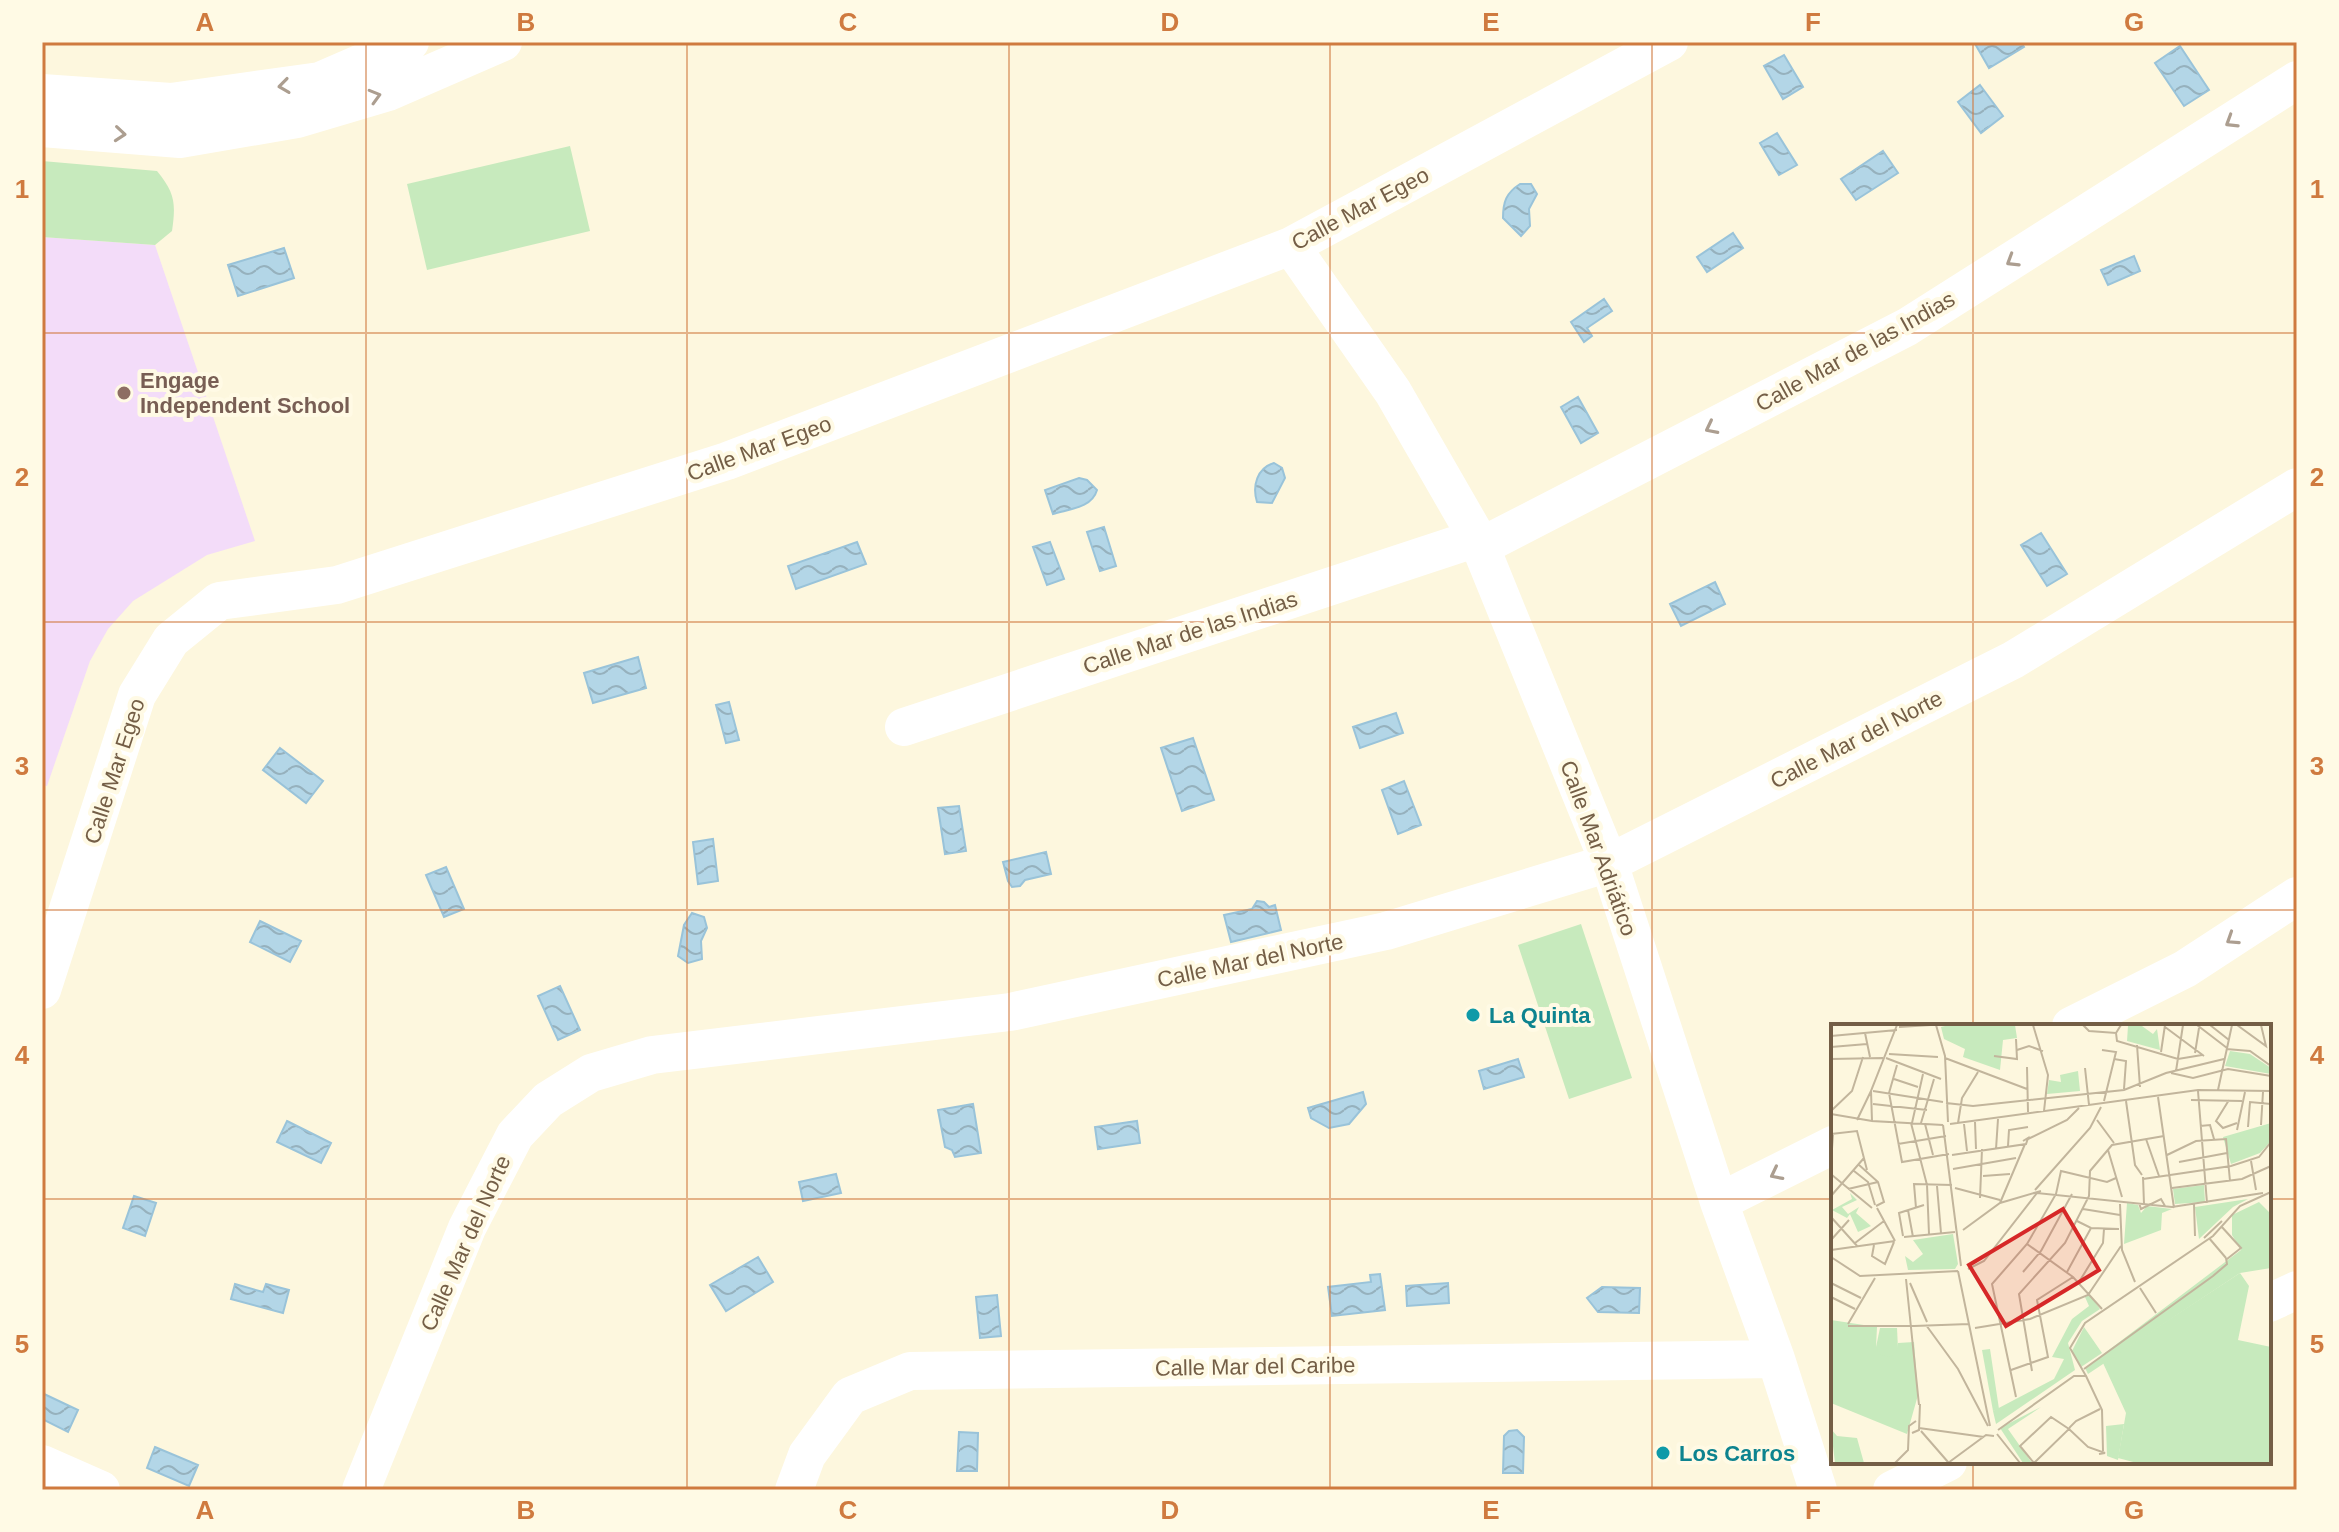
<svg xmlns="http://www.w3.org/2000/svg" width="2339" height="1532" viewBox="0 0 2339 1532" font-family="Arial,sans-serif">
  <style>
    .education { fill: #f3dcf9 }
    .green { fill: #c7eabd }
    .water { fill: url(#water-waves); stroke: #99c3d9; stroke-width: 2 }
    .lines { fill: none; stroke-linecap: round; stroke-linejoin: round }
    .minor { stroke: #fff; stroke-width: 38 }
    .oneway { stroke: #ac9e90 }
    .grid { fill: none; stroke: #cf7a3f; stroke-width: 2; stroke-opacity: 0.55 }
    .education-dot { fill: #8d6e63; stroke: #fffae5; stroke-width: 3 }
    .culture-dot { fill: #0f9aa8; stroke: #fffae5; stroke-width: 3 }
    .labels { text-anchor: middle; stroke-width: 8; stroke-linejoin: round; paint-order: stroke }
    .street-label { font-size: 22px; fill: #745e46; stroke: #fffae5 }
    .education-label { font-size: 22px; font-weight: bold; fill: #785e54; stroke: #fffae5; text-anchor: start }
    .culture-label { font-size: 22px; font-weight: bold; fill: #0d838f; stroke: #fffae5; text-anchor: start }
    .inset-road { fill: none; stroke: #c2b59c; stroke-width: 2 }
    .view { fill: #d62828; fill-opacity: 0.15; stroke: #d62828; stroke-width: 4 }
    .inset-edge { fill: none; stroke: #745e46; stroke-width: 4 }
    .neatline { fill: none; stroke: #cf7a3f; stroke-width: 3 }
    .grid-label { font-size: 26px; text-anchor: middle; font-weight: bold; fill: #cf7a3f }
  </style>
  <defs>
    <pattern id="water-waves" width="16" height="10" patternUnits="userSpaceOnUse" patternTransform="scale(2)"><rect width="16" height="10" fill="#b3d6e7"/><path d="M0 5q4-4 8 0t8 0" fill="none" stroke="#96b1bd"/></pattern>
  </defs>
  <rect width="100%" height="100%" fill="#fdf7de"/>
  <path class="education" d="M42,237L155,245L255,541L207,555L133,601L108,629L90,661L47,786L42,785Z"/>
  <path class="green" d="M570,146L590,231L427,270L407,184Z
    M42,161L157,171C175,193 176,203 172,231L155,245L42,237Z
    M1581,924L1632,1078L1569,1099L1518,945Z"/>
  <path class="water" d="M1974,42H2021L2024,47L1989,68Z
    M2180,46L2209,90L2184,106L2155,63Z
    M1784,55L1803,87L1783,99L1764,66Z
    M1980,85L2003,116L1981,133L1958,102Z
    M1777,133L1797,165L1779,175L1760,143Z
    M1883,151L1898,173L1856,200L1841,179Z
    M1520,184H1531L1537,194L1529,209L1530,226L1521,236L1503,218C1503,202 1506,193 1520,184Z
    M1733,233L1743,248L1707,272L1697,257Z
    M284,248L294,278L238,296L228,265Z
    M2134,256L2140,271L2108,285L2101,270Z
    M1604,299L1612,311L1587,328L1592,336L1584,342L1571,322Z
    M1578,397L1598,433L1581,443L1561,407Z
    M1274,463L1282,468L1285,478L1272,503L1257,502C1252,486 1257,468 1274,463Z
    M1079,478L1087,480L1097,490C1092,508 1069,509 1053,514L1045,490Z
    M1104,527L1116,566L1100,571L1087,532Z
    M2041,533L2067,574L2047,586L2021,545Z
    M857,542L866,564L796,589L788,566Z
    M1050,542L1064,579L1047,585L1033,547Z
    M1715,582L1725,604L1681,626L1670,604Z
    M638,657L646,688L593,703L584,673Z
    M729,702L739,740L726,743L716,705Z
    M1396,713L1403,733L1360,748L1353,727Z
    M1193,738L1214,800L1182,811L1161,748Z
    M280,748L323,781L306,803L263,770Z
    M1404,781L1421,825L1398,834L1382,790Z
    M959,806L966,851L945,854L938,808Z
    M713,839L718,881L698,884L693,842Z
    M1046,852L1051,874L1025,880L1020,886L1012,887L1008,881L1003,862Z
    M446,867L464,909L444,917L426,875Z
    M1257,901L1264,902L1269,907L1275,905L1281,930L1231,942L1224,915L1252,909Z
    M692,913L704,917L707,928L701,941L702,959L688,963L678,956L684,925Z
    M260,921L301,941L290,962L250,942Z
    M560,986L580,1030L558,1040L538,996Z
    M1518,1059L1524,1077L1484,1089L1479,1071Z
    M1363,1092L1366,1104L1349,1124L1329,1128L1311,1118L1308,1108Z
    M973,1104L981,1153L955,1157L952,1150L945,1147L938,1110Z
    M287,1121L331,1143L321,1163L277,1142Z
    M1137,1121L1140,1143L1098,1149L1095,1127Z
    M836,1174L841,1193L803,1201L799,1182Z
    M134,1196L156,1203L145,1236L123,1228Z
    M758,1257L773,1282L726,1311L710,1285Z
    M1380,1274L1385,1310L1332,1316L1328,1287L1371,1282L1370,1275Z
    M1448,1283L1449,1303L1407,1306L1406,1286Z
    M235,1284L263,1292L266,1284L289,1290L283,1313L231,1299Z
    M1602,1287L1640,1288L1639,1313L1598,1312L1587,1298Z
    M997,1295L1001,1336L980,1338L976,1297Z
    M42,1393L78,1410L68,1432L42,1419Z
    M1517,1430L1524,1437L1523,1473H1503L1504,1436L1509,1431Z
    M959,1432L978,1433L977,1471H957Z
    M155,1447L198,1465L189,1486L147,1468Z"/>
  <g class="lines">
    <path class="minor" d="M42,93L171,102L320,81L410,42
      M42,128L180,139L297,119L388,92L503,42
      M1291,246L1393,392L1477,538L1609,863L1719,1202L1776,1359L1818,1490
      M1480,547L1907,327L2297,80
      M904,727L1477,538
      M42,990L137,695L171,640L219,601L337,585L727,461L1291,246L1669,42
      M2071,1026L2185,969L2297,896
      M1719,1202L1833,1145
      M2269,1303L2297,1290
      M42,1464L101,1490
      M361,1490L467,1228L515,1135L548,1100L591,1073L652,1055L1010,1012L1386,931L1609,863L2013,660L2297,487
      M794,1490L807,1455L850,1396L910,1371L1776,1359
      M1892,1490L1948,1462"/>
  </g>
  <defs><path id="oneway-chevron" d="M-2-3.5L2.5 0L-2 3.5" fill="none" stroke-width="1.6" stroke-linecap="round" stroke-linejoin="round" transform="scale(2)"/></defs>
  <g class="oneway">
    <use href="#oneway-chevron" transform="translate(284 86) rotate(172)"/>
    <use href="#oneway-chevron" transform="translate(375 96) rotate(-16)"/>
    <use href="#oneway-chevron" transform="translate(2231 122) rotate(148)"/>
    <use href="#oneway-chevron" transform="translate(120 134) rotate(5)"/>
    <use href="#oneway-chevron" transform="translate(2012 261) rotate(148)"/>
    <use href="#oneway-chevron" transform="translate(1711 428) rotate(153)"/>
    <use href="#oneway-chevron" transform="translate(2232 939) rotate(147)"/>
    <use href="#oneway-chevron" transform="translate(1776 1174) rotate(153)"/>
  </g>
  <path class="grid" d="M366,42V1490M687,42V1490M1009,42V1490M1330,42V1490M1652,42V1490M1973,42V1026M42,333H2297M42,622H2297M42,910H2297M42,1199H1833M2269,1199H2297M1973,1462V1490"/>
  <circle class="education-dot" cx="124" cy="393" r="8"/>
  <g class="culture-dot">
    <circle cx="1473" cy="1015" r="8"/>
    <circle cx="1663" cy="1453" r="8"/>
  </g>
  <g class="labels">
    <g class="street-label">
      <text transform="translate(1360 208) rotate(-28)" y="8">Calle Mar Egeo</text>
      <text transform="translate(1855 351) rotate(-29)" y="8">Calle Mar de las Indias</text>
      <text transform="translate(759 448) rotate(-20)" y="8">Calle Mar Egeo</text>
      <text transform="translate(1190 632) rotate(-18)" y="8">Calle Mar de las Indias</text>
      <text transform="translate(1856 739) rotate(-27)" y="8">Calle Mar del Norte</text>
      <text transform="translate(114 771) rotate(-72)" y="8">Calle Mar Egeo</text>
      <text transform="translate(1599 848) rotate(70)" y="8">Calle Mar Adriático</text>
      <text transform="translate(1250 960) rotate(-12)" y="8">Calle Mar del Norte</text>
      <text transform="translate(465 1243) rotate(-66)" y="8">Calle Mar del Norte</text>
      <text transform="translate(1255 1366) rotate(-1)" y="8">Calle Mar del Caribe</text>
    </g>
    <g class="education-label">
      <text x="140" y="388">Engage<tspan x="140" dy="25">Independent School</tspan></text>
    </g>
    <g class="culture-label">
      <text x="1489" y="1023">La Quinta</text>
      <text x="1679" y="1461">Los Carros</text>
    </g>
  </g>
  <g transform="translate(1831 1024)">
    <rect width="440" height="440" fill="#fdf7de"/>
    <path d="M297,2H311L322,10L326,5L329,26L296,17ZM19,169L26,176L11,183L17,190L28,183L25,189L40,202L27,208L19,190L16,194L1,186L21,175ZM259,271L269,285L251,297L237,319L244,346L165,400L162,387L223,355L233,335L221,333L241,295L258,282L254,273ZM0,296L46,303L45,323L66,325L67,319L83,318L87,371L76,410L0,379ZM210,383L177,405L201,439H192L169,404ZM293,400L287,436L276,432L275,402Z" fill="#c7eabd"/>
    <path d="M409,249L418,262L407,316L440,323V439H306L287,434L295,389L272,339ZM253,303L271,329L250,343L241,327Z" fill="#c7eabd"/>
    <path d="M49,304H66L67,325L60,333L50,331L45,323Z" fill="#c7eabd"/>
    <path d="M118,1H184L186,14L172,16L169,46L132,33L134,25L113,15L110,3ZM399,27L419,30L440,44V50L394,42ZM247,47L249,67L216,70L218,56L230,58L229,51ZM440,99V117L429,129L400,140L392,113ZM373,161L374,178L344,180L342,165ZM417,175L402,183L368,215L364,183ZM428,178L440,190V244L409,249L257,350L254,344L410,226L401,211V191ZM296,179L307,181L310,189L316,182L341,185L331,189L330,206L293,220ZM122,210L127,240L124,245L77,246L74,232L82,238L92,230L82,216ZM159,325L168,385L162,387L151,326ZM0,405L6,412L26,414L33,439H4Z" fill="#c7eabd"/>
    <path class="inset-road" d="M66,1L40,67L41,97L112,101M105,1L114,32L117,98M202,1L217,51L213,87M252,1L258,7L285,9L290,1M366,1L396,24M379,1L398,16M406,1L435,22L430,1M68,3L100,1M334,3L373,32M34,9L39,33M285,9L286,17L347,35L371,31M0,12L66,6M306,21L309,63M0,23L36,20M395,25L419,27L440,42M186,26L198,22L212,27M271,26L285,28L273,77M330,28L334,1M364,29L368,4M58,30L107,33M163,32L186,35L185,15M55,34L110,55M114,34L196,65M0,35L52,34M283,35L295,37L293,65M66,41L58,69L71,138L118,130M196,43L197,88M254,44L258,81M345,47L352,1M340,49L362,54L397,45L440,52M63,55L87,63M387,66L401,1M42,67L112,78M367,67L376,179M327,73L343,184M360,76L411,77M398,76L385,97L392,104L406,99M295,77L304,141L311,151M115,79L142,82L293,66L335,49L393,35M42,80L96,86M0,87L21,67L32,33M0,90L41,97M26,96L40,67M266,96L283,119M144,98L145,125M80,99L96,161L98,210M81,99L92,50M90,99L103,55M127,99L131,74L147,48M94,100L102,131M119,100L367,66L440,67M133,100L136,127M112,101L130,242M430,101L432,68M369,102L379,101L383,115M417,103L419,78L440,80M406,106L414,68M0,110L26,107L36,146M197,115L236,96L248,84M315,115L328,152M67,120L115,112M177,122L178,106L197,103M165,125L167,95M277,126L291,173M121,131L195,120L197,114L192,117M336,131L365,117L395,115L399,157M420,137L425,166M0,138L2,111M348,138L396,129M27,140L47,158L53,178L45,182M122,145L185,134M23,147L37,158L44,181M1,151L41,184M152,152L179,150M312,153L313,180M312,155L400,142L428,133L440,118M106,162L110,209M124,164L169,176M341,164L411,155L440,142M17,165L47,158M204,166L259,104L270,83M0,172L33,134M149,174L151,125M169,179L194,120M308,179L310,185L330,175L334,182M289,180L291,226L304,258M363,180L364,212M46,184L64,217M85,184L83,160L121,161M252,185L289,191M77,186L82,213M0,193L27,223M246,197L260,204L288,205M390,202L410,224L396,235M132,206L169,179L210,167M72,212L68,189L93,181M73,213L124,208M373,214L391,197M378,214L395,234M0,216L18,196M24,219L53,197M196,220L242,253L271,285M43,221L41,232L54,240L63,218M0,226L64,217M210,227L241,170M0,233L29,252L127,247M137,245L153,237L206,169L341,183L432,169M127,247L159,402M192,248L210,227M236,248L260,204M75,255L88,381M248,258L272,219L273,205M0,259L30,274M79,259L96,298M309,264L325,289M0,273L24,285M17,300L44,254M95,301L127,345L157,402M17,302H83M83,302L138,300M144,304L199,295L257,271L290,222M253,345L382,252L396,240L395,234M180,346L217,333L206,276L242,253M201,347L188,270L234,219L258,172L259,147L281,121L333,112M255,352L271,386L272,427M185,373L161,260L196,220L225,170L230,147L276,158L285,154M88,404L153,413M167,406L243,352H255L239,324L254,299L382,212L409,182L440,168M90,407L117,438M81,409L88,406L89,380M166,410L189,439M268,430L274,429L257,423L238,405L220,393L189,422L203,439L238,405L239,403L245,397L269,385M64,439L77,426L78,402L85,397M117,439L155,411L163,412"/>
    <path class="view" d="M232,185L268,246L175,302L138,241Z"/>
    <rect width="440" height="440" class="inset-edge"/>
  </g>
  <rect width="2339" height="1532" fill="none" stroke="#fffae5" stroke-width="88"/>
  <rect x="44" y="44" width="2251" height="1444" class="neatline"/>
  <g class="grid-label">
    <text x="205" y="31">A</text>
    <text x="526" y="31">B</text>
    <text x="848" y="31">C</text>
    <text x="1170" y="31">D</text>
    <text x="1491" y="31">E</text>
    <text x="1813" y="31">F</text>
    <text x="2134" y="31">G</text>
    <text x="22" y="198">1</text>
    <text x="2317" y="198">1</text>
    <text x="22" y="486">2</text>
    <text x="2317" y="486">2</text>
    <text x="22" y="775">3</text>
    <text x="2317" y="775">3</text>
    <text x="22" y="1064">4</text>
    <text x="2317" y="1064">4</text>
    <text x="22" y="1353">5</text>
    <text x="2317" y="1353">5</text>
    <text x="205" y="1519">A</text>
    <text x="526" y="1519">B</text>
    <text x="848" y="1519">C</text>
    <text x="1170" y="1519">D</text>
    <text x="1491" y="1519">E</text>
    <text x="1813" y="1519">F</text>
    <text x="2134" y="1519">G</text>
  </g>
</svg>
